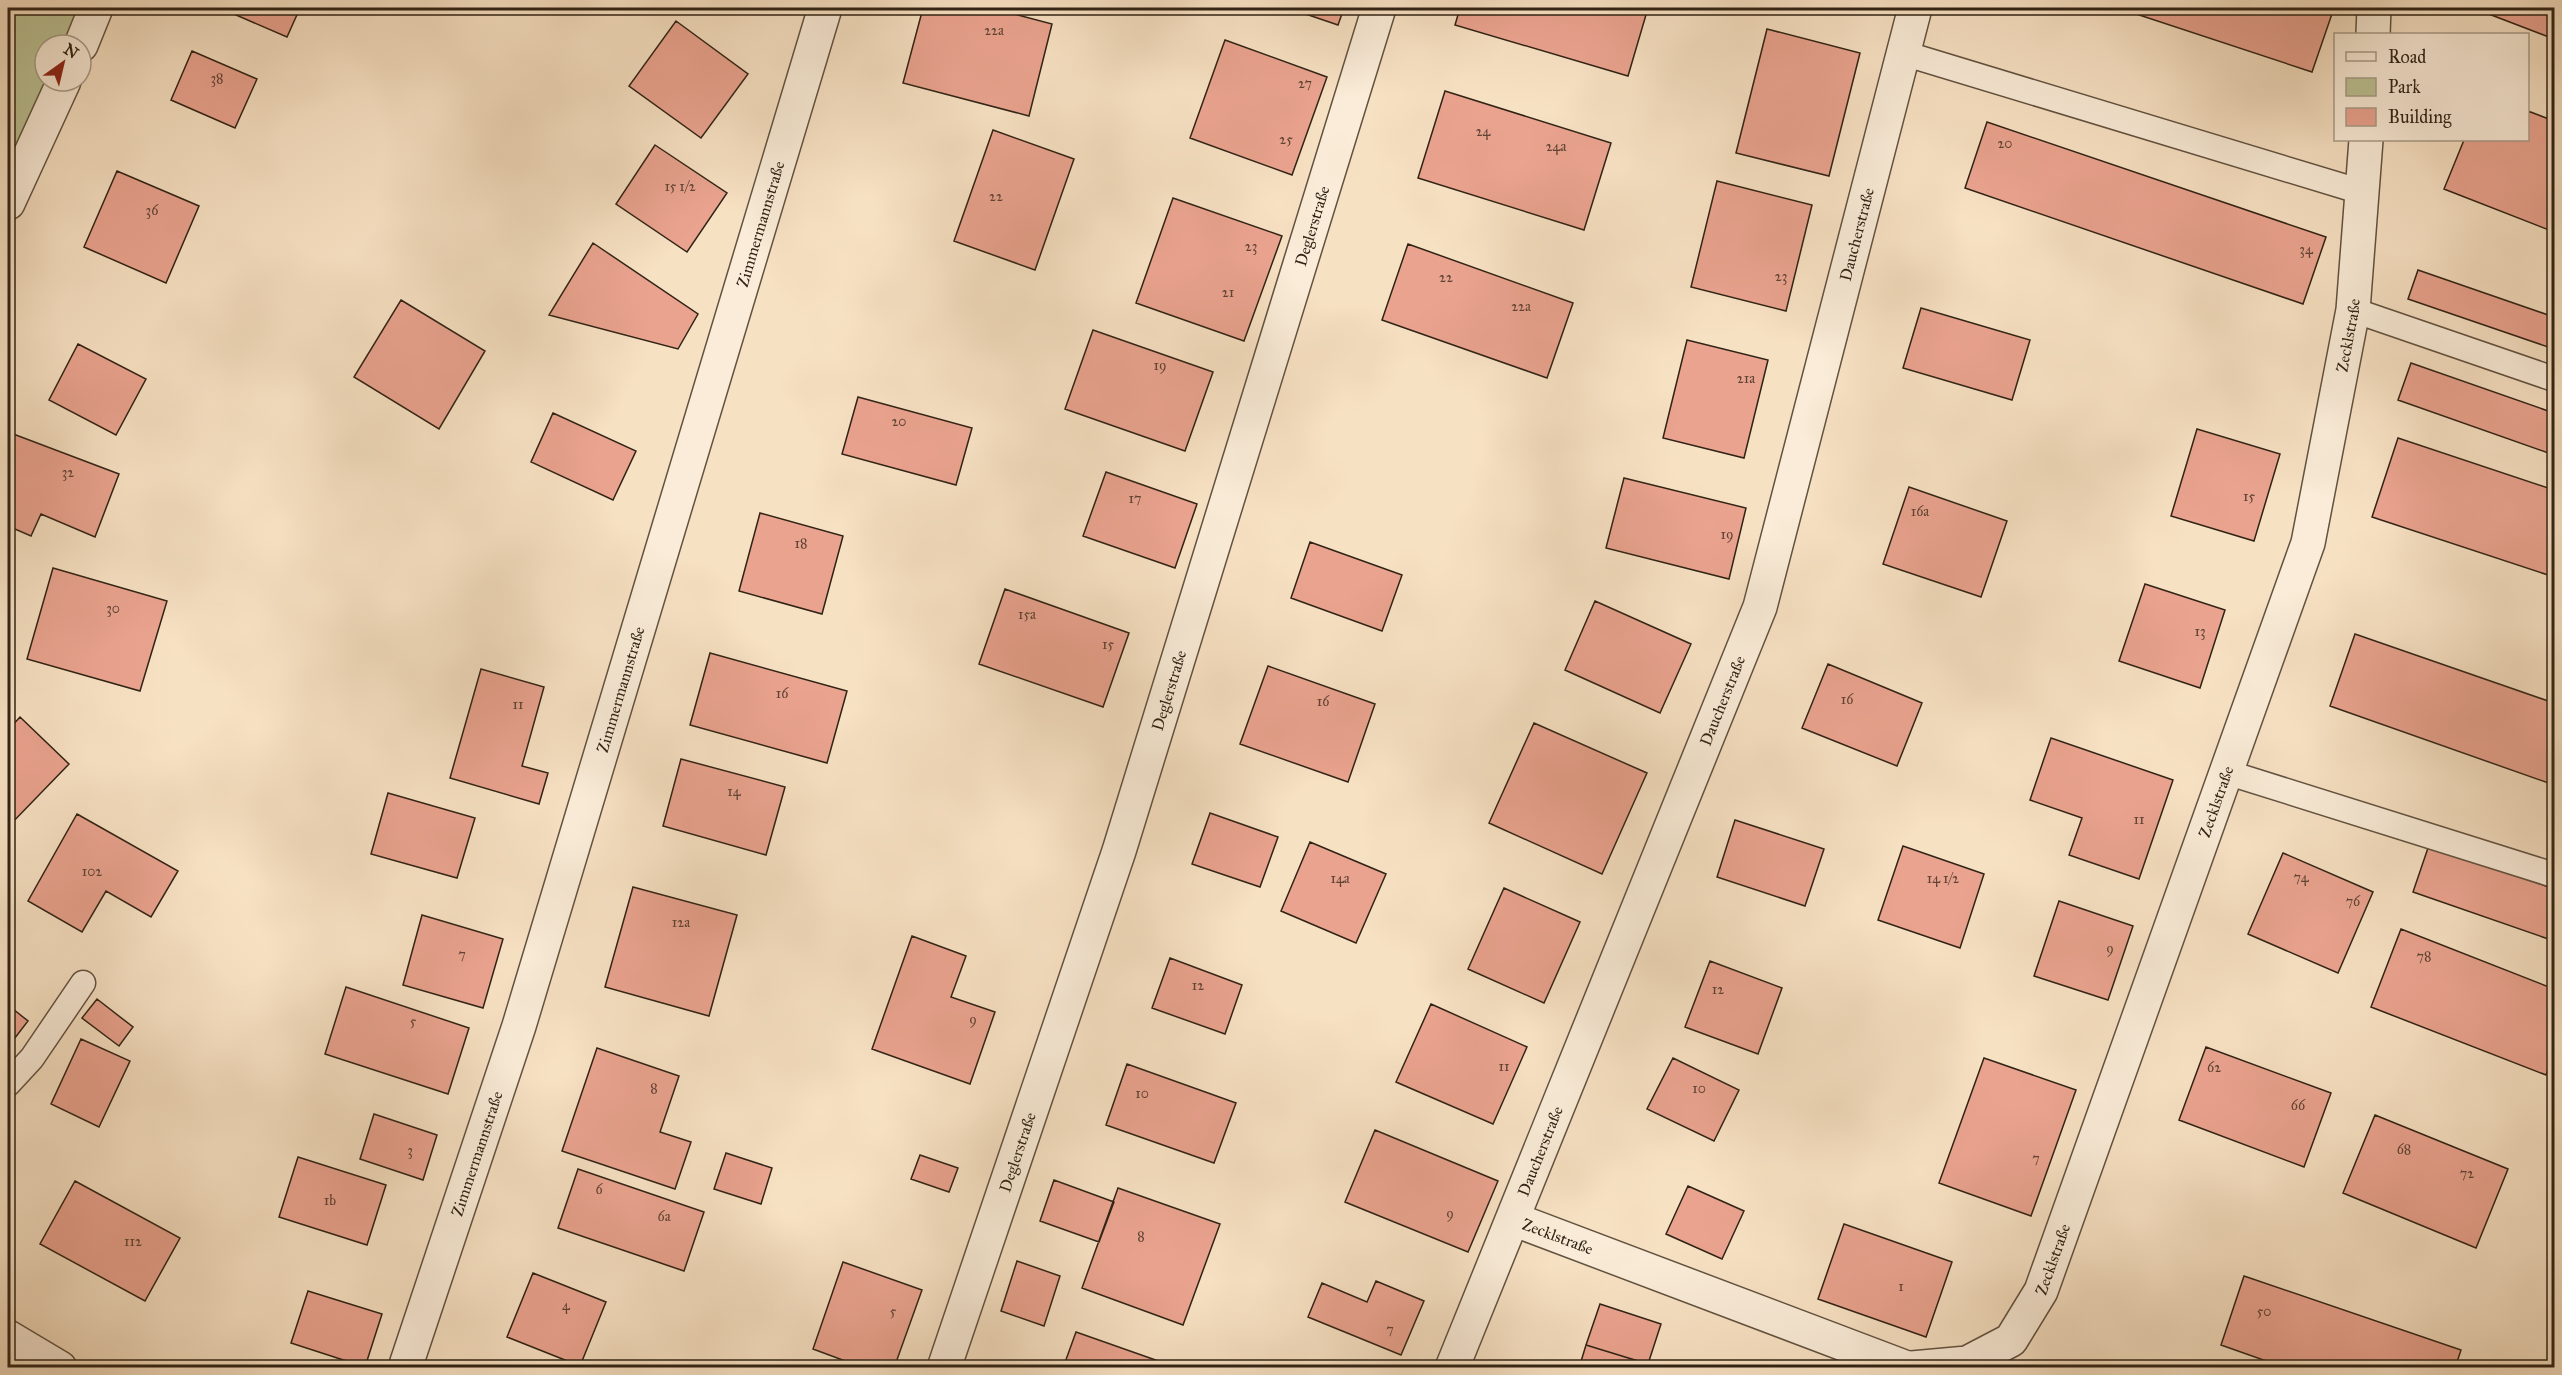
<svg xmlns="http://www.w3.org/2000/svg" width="2562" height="1375" viewBox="0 0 2562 1375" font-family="'IM FELL Great Primer',serif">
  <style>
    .green { fill: #bcc395; stroke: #767355; stroke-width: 1.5 }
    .building { fill: #eaa38f; stroke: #302315; stroke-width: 1.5 }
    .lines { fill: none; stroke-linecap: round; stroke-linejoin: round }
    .lane-casing { stroke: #625240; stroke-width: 27 }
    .street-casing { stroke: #625240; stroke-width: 36 }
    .lane { stroke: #faecd8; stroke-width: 24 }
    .street { stroke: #faecd8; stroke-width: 33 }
    .labels { text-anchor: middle; stroke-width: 4.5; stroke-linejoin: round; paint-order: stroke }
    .number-label { font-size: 14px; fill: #5e4334 }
    .street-label { font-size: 16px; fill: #302315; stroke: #faecd8 }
  </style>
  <rect width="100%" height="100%" fill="#f7e1c3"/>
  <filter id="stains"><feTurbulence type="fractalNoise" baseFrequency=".00333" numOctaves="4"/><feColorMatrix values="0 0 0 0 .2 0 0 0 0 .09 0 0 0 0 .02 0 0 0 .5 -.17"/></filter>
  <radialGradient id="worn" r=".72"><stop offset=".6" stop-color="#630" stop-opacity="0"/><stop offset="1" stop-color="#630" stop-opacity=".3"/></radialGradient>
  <path class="green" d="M8,8H82L67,45H45V81H51L8,177Z"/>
  <path class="building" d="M220,8H300L287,37Z
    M923,8H991L1052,24L1029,116L903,83Z
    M1288,8H1344L1338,25Z
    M1460,8H1648L1628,76L1455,25Z
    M2118,8H2334L2312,72Z
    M2473,8H2554V39Z
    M676,21L748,74L701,138L629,86Z
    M1767,29L1860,53L1829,176L1736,153Z
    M1225,40L1327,77L1292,175L1190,138Z
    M192,51L257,79L235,128L171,100Z
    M1445,91L1611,143L1584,230L1418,178Z
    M2528,111L2554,121V232L2444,189L2464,140H2528Z
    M1987,122L2326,237L2303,304L1965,188Z
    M993,130L1074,159L1035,270L954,241Z
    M655,145L727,193L687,252L616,204Z
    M117,171L199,206L166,283L84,247Z
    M1717,181L1812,205L1786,311L1691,287Z
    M1173,198L1282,236L1244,341L1136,303Z
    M593,243L698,314L678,349L549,315Z
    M1408,244L1573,303L1547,378L1382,320Z
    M2418,270L2554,317V349L2408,299Z
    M401,300L485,351L439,429L354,377Z
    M1921,308L2030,340L2012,400L1903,368Z
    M1093,330L1213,372L1185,451L1065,409Z
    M1687,340L1768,360L1744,458L1663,438Z
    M78,344L146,379L116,435L49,400Z
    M2411,363L2554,413V455L2398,400Z
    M858,397L972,428L956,485L842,454Z
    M553,413L636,451L613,500L531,462Z
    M2197,429L2280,454L2254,541L2171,516Z
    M8,432L119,474L95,537L41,514L31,536L8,526Z
    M2398,438L2554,490V577L2372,517Z
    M1106,472L1197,504L1175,568L1083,536Z
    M1624,478L1746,508L1729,579L1606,548Z
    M1909,487L2007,521L1981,597L1883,564Z
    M760,513L843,536L822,614L739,591Z
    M1310,542L1402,575L1382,631L1291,598Z
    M53,568L167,601L140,691L27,659Z
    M2145,584L2225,610L2200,688L2119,661Z
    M1005,589L1129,633L1103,707L979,664Z
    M1595,601L1691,644L1660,713L1565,670Z
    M2355,634L2554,703V785L2330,706Z
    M710,653L847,691L827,763L690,725Z
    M1828,664L1922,703L1897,766L1802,728Z
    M1268,666L1375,704L1348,782L1240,744Z
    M481,669L544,687L522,766L548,773L539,804L450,778Z
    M20,717L69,764L8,827V730Z
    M1534,723L1647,773L1602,874L1489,823Z
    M2051,738L2173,780L2139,879L2069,855L2082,818L2030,800Z
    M681,759L785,787L766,855L663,826Z
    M388,793L475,818L457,878L371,854Z
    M1210,813L1278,837L1260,887L1192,864Z
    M77,814L178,871L151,917L106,891L82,932L28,901Z
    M1735,820L1824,849L1805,906L1717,877Z
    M1310,842L1386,874L1356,943L1281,911Z
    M2429,845L2554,889V941L2413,892Z
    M1903,846L1984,874L1960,948L1878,920Z
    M2283,853L2373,892L2338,973L2248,934Z
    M633,887L737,915L709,1016L605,987Z
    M1504,888L1580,922L1544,1003L1468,969Z
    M2059,901L2133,926L2108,1000L2034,976Z
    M422,915L503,939L483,1008L403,985Z
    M2401,929L2554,989V1053L2546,1075L2371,1007Z
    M912,936L966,956L951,997L995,1012L970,1084L872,1049Z
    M1170,958L1242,985L1225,1034L1152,1008Z
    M1710,961L1782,988L1758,1054L1685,1027Z
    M346,987L469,1028L448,1094L325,1054Z
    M97,999L133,1027L119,1046L82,1018Z
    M1431,1004L1527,1047L1493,1124L1396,1082Z
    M8,1005L28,1021L8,1047Z
    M81,1039L130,1061L99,1127L51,1104Z
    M2206,1047L2331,1093L2304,1167L2179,1120Z
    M597,1048L679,1076L660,1132L691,1142L675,1189L562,1151Z
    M1673,1058L1739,1090L1714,1141L1647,1109Z
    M1984,1058L2076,1090L2031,1216L1939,1183Z
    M1127,1064L1236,1103L1214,1163L1106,1125Z
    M374,1114L437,1135L423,1180L360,1159Z
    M2375,1115L2508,1169L2476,1248L2343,1193Z
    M1375,1130L1498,1181L1468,1252L1345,1202Z
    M726,1153L772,1168L761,1204L714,1189Z
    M920,1155L958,1168L949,1192L911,1179Z
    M298,1157L386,1185L367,1245L279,1217Z
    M578,1169L704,1212L684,1271L558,1228Z
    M1054,1180L1114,1202L1099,1242L1040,1221Z
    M75,1181L180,1238L145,1301L40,1244Z
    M1688,1186L1744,1211L1722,1259L1666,1234Z
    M1118,1188L1220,1224L1183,1325L1082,1288Z
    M1844,1224L1952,1262L1926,1337L1818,1299Z
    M1017,1261L1060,1276L1044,1326L1001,1311Z
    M843,1262L922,1290L894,1368H864L813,1349Z
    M533,1273L606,1302L580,1366L507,1337Z
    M2244,1276L2461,1350L2455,1368H2286L2221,1345Z
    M1376,1281L1424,1301L1401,1355L1308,1317L1322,1283L1367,1302Z
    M308,1291L382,1314L365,1367L291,1343Z
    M1600,1304L1661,1324L1648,1364L1586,1345Z
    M1076,1332L1167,1364L1166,1368H1063Z
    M1586,1345L1648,1364L1647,1368H1579Z"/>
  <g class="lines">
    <defs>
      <path id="lane" d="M1903,53L2362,192
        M2353,310L2554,379
        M2226,772L2554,875
        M8,1084L32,1058L83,983"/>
      <g id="street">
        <path d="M2373,34L2374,8"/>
        <path d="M81,45L96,8"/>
        <path d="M8,203L64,81"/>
        <path id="s1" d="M1513,1219L1907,1368"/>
        <path d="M8,1337L60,1368"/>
        <path id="s2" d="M405,1368L519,1026L825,8"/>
        <path id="s3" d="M944,1368L1119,851L1379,8"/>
        <path id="s4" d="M1452,1368L1760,607L1915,8"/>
        <path id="s5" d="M1912,1368L1967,1363L2011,1340L2041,1291L2308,543L2353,310L2366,140"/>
      </g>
    </defs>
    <use href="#lane" class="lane-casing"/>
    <use href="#street" class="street-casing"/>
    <use href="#lane" class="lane"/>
    <use href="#street" class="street"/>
  </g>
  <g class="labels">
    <g class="number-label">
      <text x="994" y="35">22a</text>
      <text x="217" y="83">38</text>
      <text x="1305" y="88">27</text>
      <text x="1483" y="136">24</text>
      <text x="1286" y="144">25</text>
      <text x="2005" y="148">20</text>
      <text x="1556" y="151">24a</text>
      <text x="680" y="191">15 1/2</text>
      <text x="996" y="201">22</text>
      <text x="152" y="215">36</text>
      <text x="1251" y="251">23</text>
      <text x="2306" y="254">34</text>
      <text x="1781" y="281">23</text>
      <text x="1446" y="282">22</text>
      <text x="1228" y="297">21</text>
      <text x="1521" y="311">22a</text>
      <text x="1160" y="370">19</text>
      <text x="1746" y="383">21a</text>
      <text x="899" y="426">20</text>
      <text x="68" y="477">32</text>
      <text x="2249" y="501">15</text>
      <text x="1135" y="503">17</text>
      <text x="1920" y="516">16a</text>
      <text x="1727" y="539">19</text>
      <text x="801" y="548">18</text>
      <text x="113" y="613">30</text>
      <text x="1027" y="619">15a</text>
      <text x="2200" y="636">13</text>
      <text x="1108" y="649">15</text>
      <text x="782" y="698">16</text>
      <text x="1847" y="704">16</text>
      <text x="1323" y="706">16</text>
      <text x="518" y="709">11</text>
      <text x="734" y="796">14</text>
      <text x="2139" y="824">11</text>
      <text x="92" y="876">102</text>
      <text x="2301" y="882">74</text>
      <text x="1340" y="883">14a</text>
      <text x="1943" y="883">14 1/2</text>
      <text x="2353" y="906">76</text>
      <text x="681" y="927">12a</text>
      <text x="2110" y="953">9</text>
      <text x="462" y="959">7</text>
      <text x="2424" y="961">78</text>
      <text x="1198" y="990">12</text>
      <text x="1718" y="994">12</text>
      <text x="973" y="1024">9</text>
      <text x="413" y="1026">5</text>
      <text x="1504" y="1071">11</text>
      <text x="2214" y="1072">62</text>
      <text x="654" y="1093">8</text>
      <text x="1699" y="1093">10</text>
      <text x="1142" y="1098">10</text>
      <text x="2298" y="1110">66</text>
      <text x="2404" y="1154">68</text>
      <text x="410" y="1155">3</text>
      <text x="2036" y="1163">7</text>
      <text x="2467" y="1178">72</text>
      <text x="599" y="1194">6</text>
      <text x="330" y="1205">1b</text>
      <text x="1450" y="1218">9</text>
      <text x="664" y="1221">6a</text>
      <text x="1141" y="1241">8</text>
      <text x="133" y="1246">112</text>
      <text x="1901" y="1291">1</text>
      <text x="566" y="1310">4</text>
      <text x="893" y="1316">5</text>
      <text x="2264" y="1316">50</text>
      <text x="1390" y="1334">7</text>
    </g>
    <g class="street-label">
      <text dy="6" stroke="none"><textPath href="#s2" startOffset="1198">Zimmermannstraße</textPath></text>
      <text dy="6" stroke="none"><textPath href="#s3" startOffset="1200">Deglerstraße</textPath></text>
      <text dy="6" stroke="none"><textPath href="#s4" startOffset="1206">Daucherstraße</textPath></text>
      <text dy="6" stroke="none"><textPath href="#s5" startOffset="1168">Zecklstraße</textPath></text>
      <text dy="6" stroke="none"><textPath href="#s2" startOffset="712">Zimmermannstraße</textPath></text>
      <text dy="6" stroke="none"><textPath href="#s3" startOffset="714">Deglerstraße</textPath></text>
      <text dy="6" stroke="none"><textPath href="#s4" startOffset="720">Daucherstraße</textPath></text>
      <text dy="6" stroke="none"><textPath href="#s5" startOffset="682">Zecklstraße</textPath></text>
      <text dy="6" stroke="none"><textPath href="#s3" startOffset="228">Deglerstraße</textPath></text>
      <text dy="6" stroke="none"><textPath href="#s4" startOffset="234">Daucherstraße</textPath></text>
      <text dy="6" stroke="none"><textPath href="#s2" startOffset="226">Zimmermannstraße</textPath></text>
      <text dy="6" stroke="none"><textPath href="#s1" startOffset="48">Zecklstraße</textPath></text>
      <text dy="6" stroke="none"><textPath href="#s5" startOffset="196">Zecklstraße</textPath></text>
    </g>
  </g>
  <rect width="2562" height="1375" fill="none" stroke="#f7e1c3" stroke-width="30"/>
  <rect x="9" y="9" width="2544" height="1357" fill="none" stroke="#302315" stroke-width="3"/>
  <rect x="15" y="15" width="2532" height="1345" fill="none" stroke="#302315" stroke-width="1.5"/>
  <rect x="2334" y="33" width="195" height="108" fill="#faecd8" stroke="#a99c8a" stroke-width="1.5"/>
  <rect x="2346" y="52" width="30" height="9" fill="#faecd8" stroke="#a99c8a" stroke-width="1.5"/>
  <text x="2388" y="63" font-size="18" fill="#302315">Road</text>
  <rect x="2346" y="78" width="30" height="18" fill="#bcc395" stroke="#a99c8a" stroke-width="1.5"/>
  <text x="2388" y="93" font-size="18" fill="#302315">Park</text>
  <rect x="2346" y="108" width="30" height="18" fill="#eaa38f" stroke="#a99c8a" stroke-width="1.5"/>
  <text x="2388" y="123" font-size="18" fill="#302315">Building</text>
  <g transform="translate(63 63) rotate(34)"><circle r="28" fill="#faecd8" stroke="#a99c8a" stroke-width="1.5"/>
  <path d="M0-4.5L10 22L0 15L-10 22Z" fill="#8f2418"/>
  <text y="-9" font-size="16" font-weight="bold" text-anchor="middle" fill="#302315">N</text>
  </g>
  <rect width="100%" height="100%" filter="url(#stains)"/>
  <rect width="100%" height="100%" fill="url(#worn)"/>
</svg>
